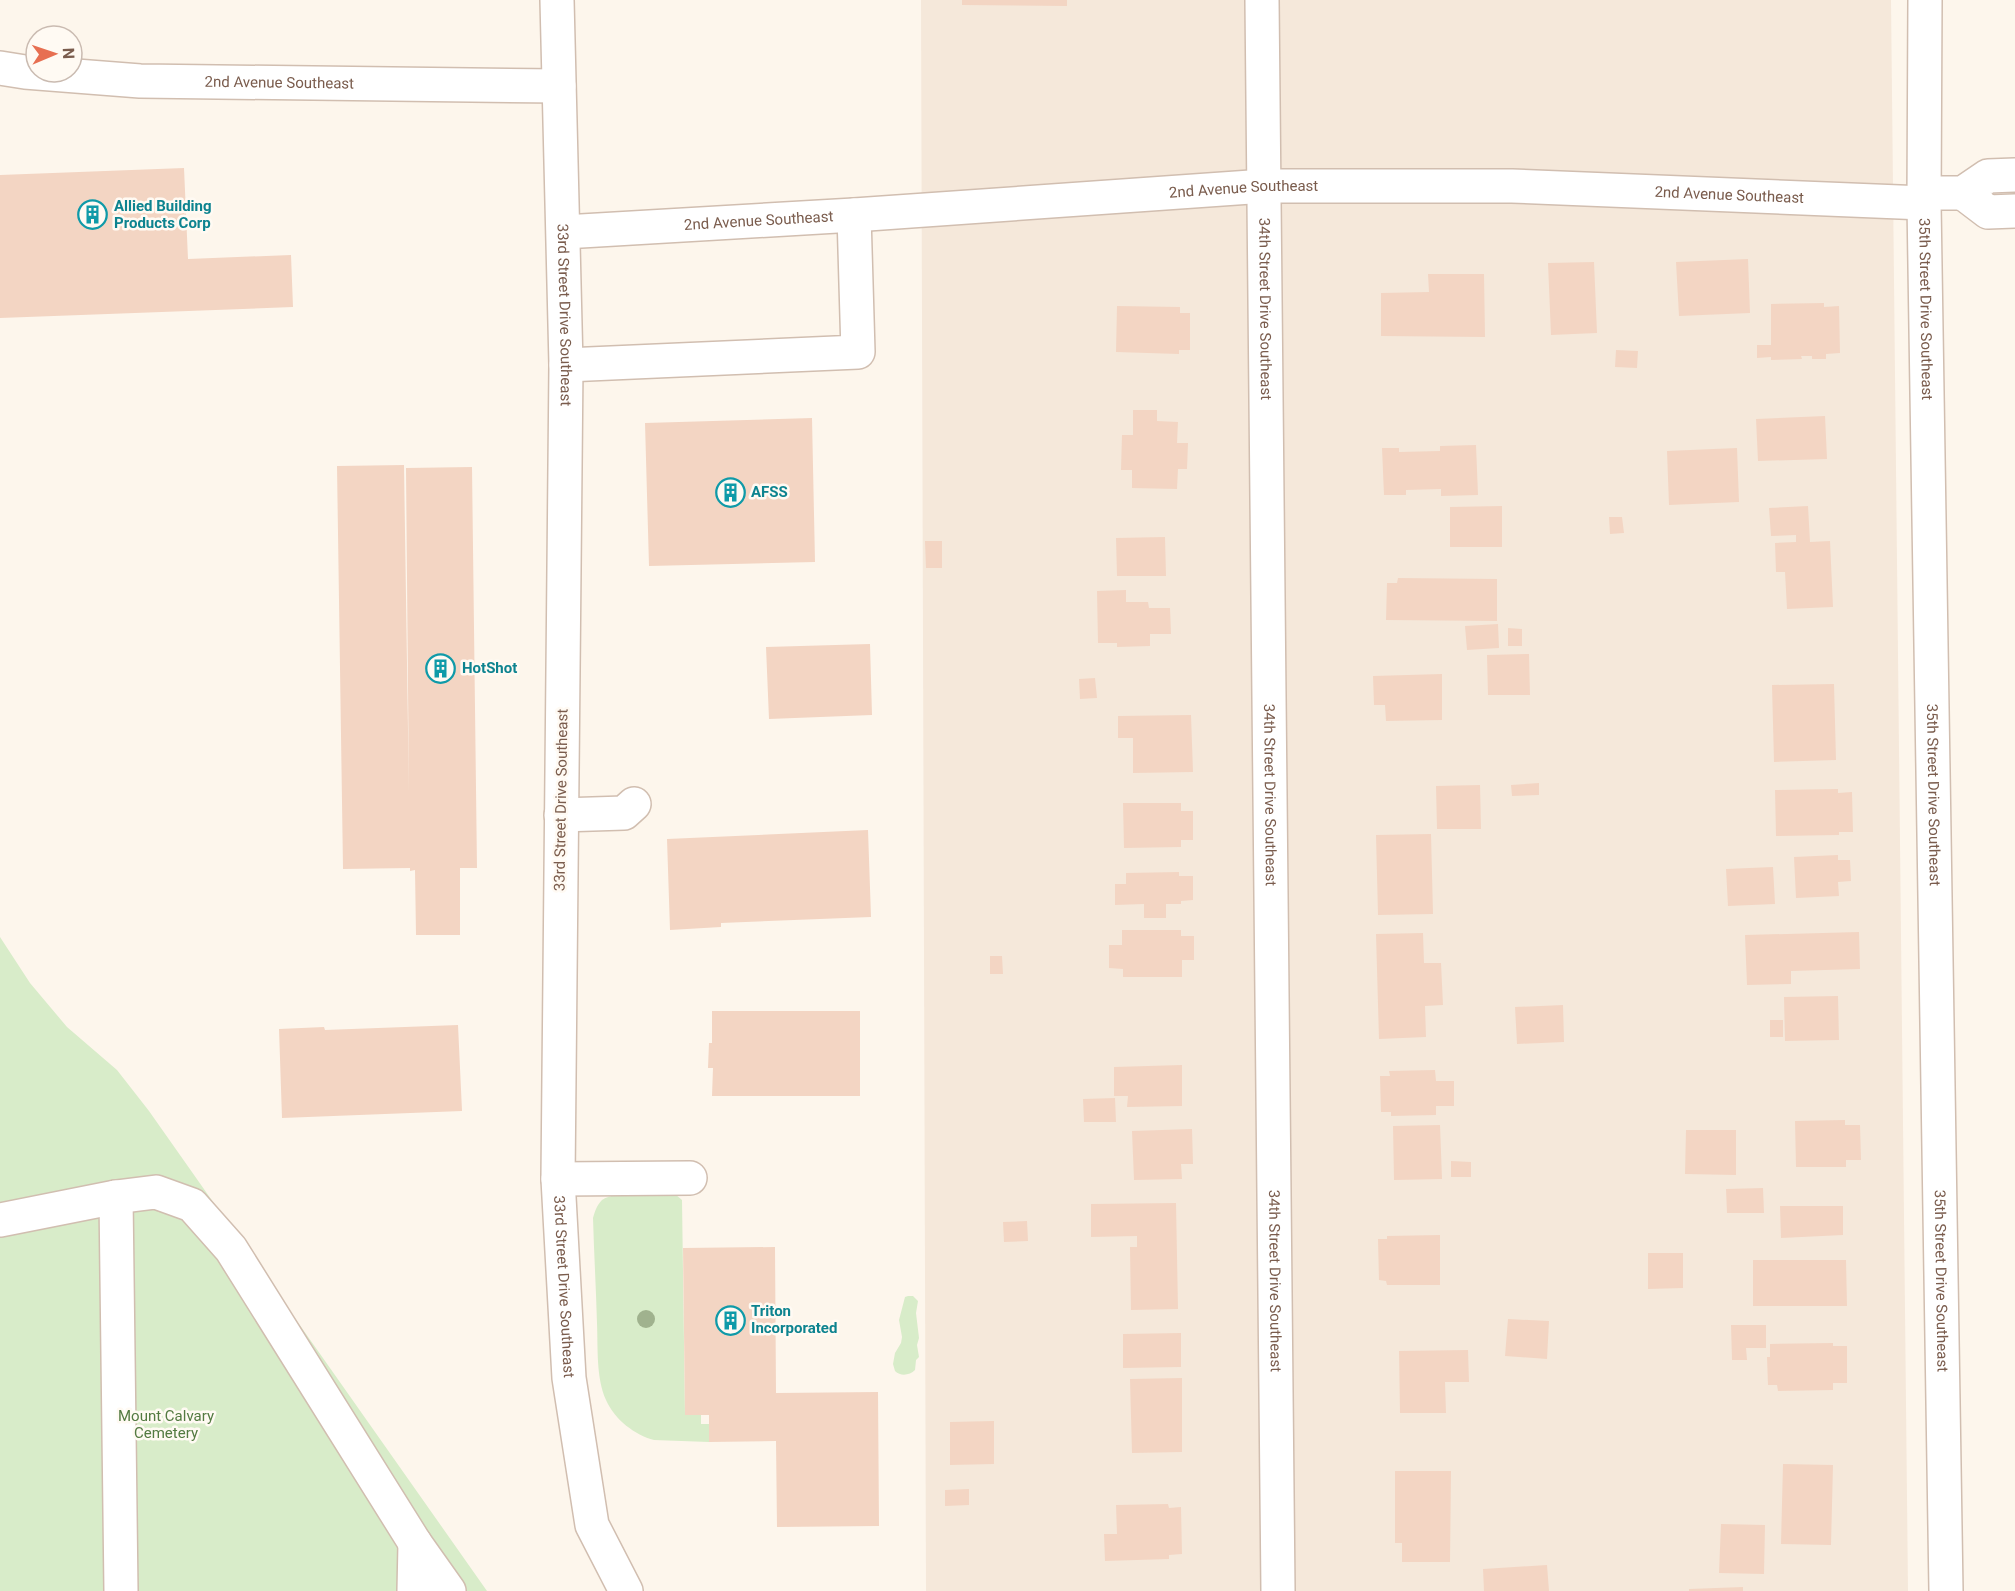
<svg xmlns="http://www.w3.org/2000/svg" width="2015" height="1591" viewBox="0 0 2015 1591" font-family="Roboto,sans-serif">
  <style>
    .residential { fill: #f5e8da }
    .green { fill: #d8ecc9 }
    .building { fill: #f3d5c3 }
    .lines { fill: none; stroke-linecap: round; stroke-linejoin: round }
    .minor-casing { stroke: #d1beb0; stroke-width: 36 }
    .minor { stroke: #fff; stroke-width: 33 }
    .tree { fill: #a0b28e }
    .labels { text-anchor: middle; stroke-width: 5; stroke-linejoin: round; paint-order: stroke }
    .street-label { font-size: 15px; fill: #7a5c4d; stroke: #fffaf3 }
    .culture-label { font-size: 15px; font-weight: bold; fill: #0d838f; stroke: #fffaf3; text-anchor: start }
    .park-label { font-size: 15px; fill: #537a41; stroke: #fffaf3 }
  </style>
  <rect width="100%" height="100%" fill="#fdf6ec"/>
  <path class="residential" d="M921,0H1891L1908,1591H926Z"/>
  <path class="green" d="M0,937L30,983L67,1027L117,1070L149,1111L487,1591H0Z
    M675,1194L682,1200L685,1415H701V1424H709V1442L654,1440C635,1435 615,1420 606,1400C596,1378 598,1347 597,1323C596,1288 594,1253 593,1218C595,1211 597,1205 602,1200C614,1190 659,1194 675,1194Z
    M908,1296H913L918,1301L916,1313L919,1338L917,1345L919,1357L916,1360L915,1370C910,1375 901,1377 895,1371L893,1364L895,1353L901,1343L902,1337L899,1320L905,1297Z"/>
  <path class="building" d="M962,0H1067V6L962,5Z
    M184,168L188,259L291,255L293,307L0,318V175Z
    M1748,259L1750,313L1679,316L1676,262Z
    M1594,262L1597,333L1551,335L1548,263Z
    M1428,274H1484L1485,337L1381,336V293L1429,292Z
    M1824,303V307L1839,306L1840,353L1826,354V359H1812V356H1801L1802,359L1771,360V357L1757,358V345H1771V304Z
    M1117,306L1180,307V313H1190V350H1179V354L1116,352Z
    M1616,350L1638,351L1637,368L1615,367Z
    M1133,410H1157V421L1178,422L1177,443H1188L1187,469H1178L1177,489L1132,488V470H1121L1122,435H1133Z
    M1825,416L1827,459L1758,461L1756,419Z
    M812,418L815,562L649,566L645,423Z
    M1476,445L1478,495L1441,496V489L1406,490V495H1384L1382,448H1399V452L1440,451V446Z
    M1737,448L1739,502L1669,505L1667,451Z
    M404,465L409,795L406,468L472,467L477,868H460V935H416L415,870L410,871V868L343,869L337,466Z
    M1502,506V547H1450V507Z
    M1808,506L1810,542L1830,541L1833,607L1787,609L1785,572H1776L1775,543L1796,542V535L1771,536L1769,508Z
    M1609,517H1622L1624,533L1610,534Z
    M1165,537L1166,576H1117L1116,538Z
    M925,541H942V568H926Z
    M1398,578L1497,579V621L1386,620L1387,583H1397Z
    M1126,590V602H1148L1149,608H1170L1171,634H1150V646L1117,647V643H1098L1097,591Z
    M1498,624L1499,648L1467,650L1465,626Z
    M1508,628L1522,629V646H1508Z
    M870,644L872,715L769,719L766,647Z
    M1529,654L1530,695H1488L1487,655Z
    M1442,674V720L1386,721L1385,705H1374L1373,676Z
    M1095,678L1097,698L1080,699L1079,679Z
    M1834,684L1836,760L1774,762L1772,685Z
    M1191,715L1193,772L1133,773V738H1118V716Z
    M1539,783V795L1512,796L1511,785Z
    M1480,785L1481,829H1437L1436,786Z
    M1838,789V793L1852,792L1853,832H1839V835L1776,836L1775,790Z
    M1123,803H1181V811H1193V840H1181V847L1124,848Z
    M868,830L871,917L721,923V927L670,930L667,839Z
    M1431,834L1433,914L1378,915L1376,835Z
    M1838,855V860H1850L1851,881L1838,882L1839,896L1796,898L1794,857Z
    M1773,867L1775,904L1728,906L1726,869Z
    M1179,872V876H1193V900L1181,901V904H1166V918H1144V904L1115,905V884H1126V873Z
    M1122,930H1181V936H1194V960H1182V977H1123V969L1109,968V945H1122Z
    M1859,932L1860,969L1791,971V984L1747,985L1745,935Z
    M1423,933L1424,963H1441L1443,1005L1425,1006L1426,1037L1379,1039L1376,934Z
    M990,956H1002L1003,974H990Z
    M1838,996L1839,1040L1785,1041L1784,997Z
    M1563,1005L1564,1042L1517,1044L1515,1007Z
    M712,1011H860V1096H712L713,1068H708L709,1043H712Z
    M1770,1020H1783V1037H1770Z
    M458,1025L462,1111L282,1118L279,1029L324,1027L325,1030Z
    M1182,1065V1106L1127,1107L1128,1096H1114V1067Z
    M1435,1070L1436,1081H1454V1106H1436V1115L1391,1116V1112H1381L1380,1076H1390L1389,1071Z
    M1115,1098L1116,1122H1084L1083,1099Z
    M1845,1120V1125H1860L1861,1160H1846V1167H1796L1795,1121Z
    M1440,1125L1442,1179L1394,1180L1393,1126Z
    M1192,1129L1193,1164H1181L1182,1179L1134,1180L1132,1131Z
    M1686,1130H1736V1175L1685,1174Z
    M1451,1161L1471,1162V1177H1451Z
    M1763,1188L1764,1213H1727L1726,1189Z
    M1176,1203L1178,1309L1131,1310L1130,1247H1137V1236L1091,1237V1204Z
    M1780,1206H1843V1235L1781,1238Z
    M1027,1221L1028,1241L1004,1242L1003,1222Z
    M1440,1235V1285H1387L1386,1281L1379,1280L1378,1239H1387V1236Z
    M775,1247L776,1393L878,1392L879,1526L777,1527L776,1441L709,1442V1415H685L683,1248Z
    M1648,1253H1683V1288L1648,1289Z
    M1753,1260H1846L1847,1306H1753Z
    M1508,1319L1549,1321L1547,1359L1505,1356Z
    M1731,1325H1766V1348H1746L1747,1360H1732Z
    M1181,1333V1367L1123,1368V1334Z
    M1833,1343V1346H1847V1383H1833V1390L1778,1391L1777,1385H1768L1767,1357H1770V1344Z
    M1468,1350L1469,1382H1445L1446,1413H1400L1399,1351Z
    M1182,1378V1452L1132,1453L1130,1379Z
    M994,1421V1464L950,1465V1422Z
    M1783,1464L1833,1465L1831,1545L1781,1544Z
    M1395,1471H1451L1450,1562H1402V1543H1395Z
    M969,1489V1505L945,1506V1490Z
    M1168,1504L1169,1508L1181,1507L1182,1554L1169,1555V1559L1105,1561L1104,1534H1117L1116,1505Z
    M1721,1524L1765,1525L1764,1574L1719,1573Z
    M1547,1565L1549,1591H1484L1483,1569Z
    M1743,1587V1591H1689V1589Z"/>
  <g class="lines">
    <defs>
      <g id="minor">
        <path id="s1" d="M557,0L566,365L558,1179L569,1378L592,1525L626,1591"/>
        <path id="s2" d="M1262,0L1278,1591"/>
        <path id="s3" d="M1925,0L1924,203L1946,1591"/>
        <path id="s4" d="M0,68L25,72L140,81L559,86"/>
        <path d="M1925,193H1963L1988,176L2015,175"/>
        <path d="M1963,193L1988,212L2015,211"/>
        <path id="s5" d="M564,232L854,215L1265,186H1512L1924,203"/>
        <path d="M566,365L858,352L854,215"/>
        <path d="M561,815L624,813L634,804"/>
        <path d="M558,1179L690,1178"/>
        <path d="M116,1197L121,1591"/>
        <path d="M0,1220L116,1197L156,1192L192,1205L231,1249L415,1543L449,1591"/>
        <path d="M414,1591L415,1543"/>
      </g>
    </defs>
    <use href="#minor" class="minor-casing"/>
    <use href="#minor" class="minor"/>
  </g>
  <circle class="tree" cx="646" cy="1319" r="9"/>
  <defs>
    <symbol id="building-ring" viewBox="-11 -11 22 22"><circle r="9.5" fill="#fffaf3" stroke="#0f9aa8" stroke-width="1.5"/><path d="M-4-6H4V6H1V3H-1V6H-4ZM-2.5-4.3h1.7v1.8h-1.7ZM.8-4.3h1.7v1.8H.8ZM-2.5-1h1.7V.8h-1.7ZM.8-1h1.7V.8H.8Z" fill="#0f9aa8"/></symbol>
  </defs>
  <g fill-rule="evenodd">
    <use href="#building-ring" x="76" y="198" width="33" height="33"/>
    <use href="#building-ring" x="714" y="476" width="33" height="33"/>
    <use href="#building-ring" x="424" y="652" width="33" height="33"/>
    <use href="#building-ring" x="714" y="1304" width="33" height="33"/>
  </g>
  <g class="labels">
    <g class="street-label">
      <text dy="5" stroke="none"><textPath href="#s4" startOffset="280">2nd Avenue Southeast</textPath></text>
      <text dy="5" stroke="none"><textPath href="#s5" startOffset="681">2nd Avenue Southeast</textPath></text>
      <text dy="5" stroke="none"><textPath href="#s5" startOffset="1167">2nd Avenue Southeast</textPath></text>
      <text dy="5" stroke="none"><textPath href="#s5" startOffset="195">2nd Avenue Southeast</textPath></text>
      <text dy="5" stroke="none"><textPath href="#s2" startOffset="309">34th Street Drive Southeast</textPath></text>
      <text dy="5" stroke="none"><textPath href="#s3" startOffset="309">35th Street Drive Southeast</textPath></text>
      <text dy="5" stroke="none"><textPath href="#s1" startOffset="315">33rd Street Drive Southeast</textPath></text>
      <text dy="5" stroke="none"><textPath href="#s2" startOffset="795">34th Street Drive Southeast</textPath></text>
      <text dy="5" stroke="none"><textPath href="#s3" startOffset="795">35th Street Drive Southeast</textPath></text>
      <text transform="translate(561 800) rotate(-89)" y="5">33rd Street Drive Southeast</text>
      <text dy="5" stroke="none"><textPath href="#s2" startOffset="1281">34th Street Drive Southeast</textPath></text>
      <text dy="5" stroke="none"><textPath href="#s3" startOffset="1281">35th Street Drive Southeast</textPath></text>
      <text dy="5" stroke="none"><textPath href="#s1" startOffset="1287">33rd Street Drive Southeast</textPath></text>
    </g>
    <g class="culture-label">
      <text x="114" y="211">Allied Building<tspan x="114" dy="17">Products Corp</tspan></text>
      <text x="751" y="497">AFSS</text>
      <text x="462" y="673">HotShot</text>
      <text x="751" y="1316">Triton<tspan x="751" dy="17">Incorporated</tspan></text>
    </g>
    <g class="park-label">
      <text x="166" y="1421">Mount Calvary<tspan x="166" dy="17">Cemetery</tspan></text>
    </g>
  </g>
  <g transform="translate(54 54) rotate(88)"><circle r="28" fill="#fffaf3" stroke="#cabbb1" stroke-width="1.5"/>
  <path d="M0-4.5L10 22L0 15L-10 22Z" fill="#e76f51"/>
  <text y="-9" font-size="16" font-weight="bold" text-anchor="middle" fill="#7a5c4d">N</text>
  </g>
</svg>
